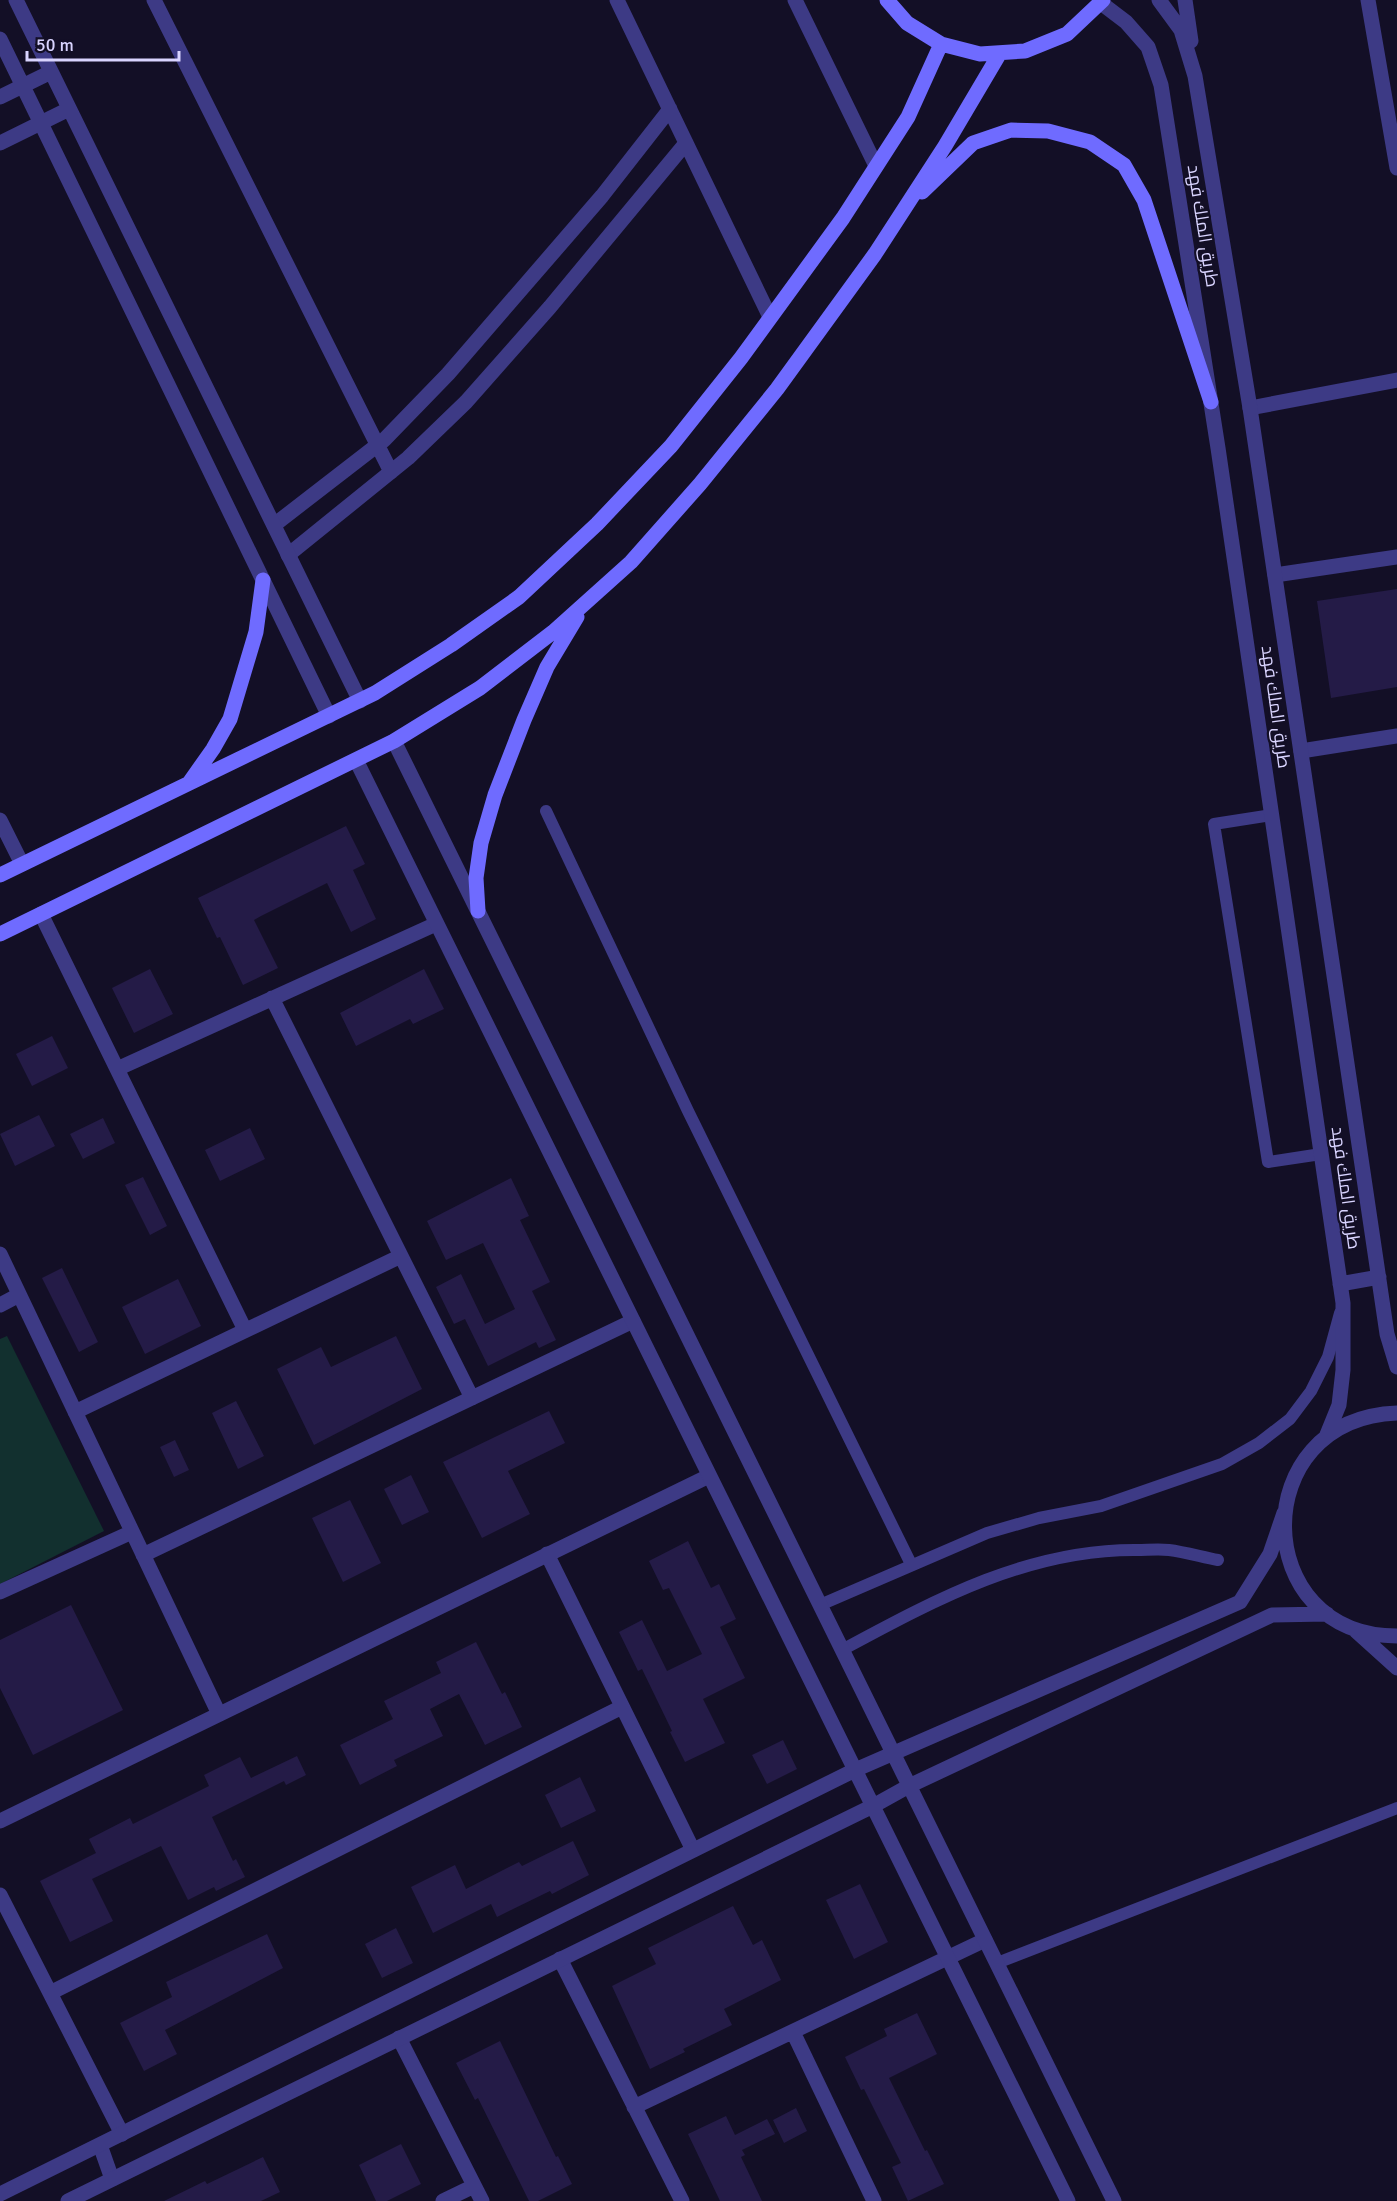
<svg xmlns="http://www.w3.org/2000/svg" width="1397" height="2201" viewBox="0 0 1397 2201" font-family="Signika,Cairo,sans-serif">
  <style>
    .green { fill: #12302f }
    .building { fill: #241b47 }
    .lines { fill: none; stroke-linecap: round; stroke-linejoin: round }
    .service { stroke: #3d3a85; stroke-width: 12 }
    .minor { stroke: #3d3a85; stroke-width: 15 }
    .tertiary { stroke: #3d3a85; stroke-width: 15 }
    .secondary { stroke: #6f6bff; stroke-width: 15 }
    .labels { text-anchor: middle; stroke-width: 4.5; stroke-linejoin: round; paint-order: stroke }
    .street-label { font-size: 18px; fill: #d9d4ff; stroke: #130f26 }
  </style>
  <rect width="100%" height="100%" fill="#130f26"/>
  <path class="green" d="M7,1336L104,1531L0,1584V1339Z"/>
  <path class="building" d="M1397,589V687L1331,698L1317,601Z
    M346,826L365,864L353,870L376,919L351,932L327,883L261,916L254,920L278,968L243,985L220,937L217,938L198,898Z
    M150,969L173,1014L134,1033L112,988Z
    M424,969L444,1009L413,1024L410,1019L356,1046L340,1013Z
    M52,1036L68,1068L32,1086L16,1054Z
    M39,1115L55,1146L15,1166L0,1134Z
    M103,1118L115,1143L83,1159L70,1134Z
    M250,1128L265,1159L220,1181L205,1150Z
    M143,1177L167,1226L150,1235L125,1185Z
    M511,1178L529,1216L520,1220L550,1282L532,1291L556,1340L539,1348L536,1342L488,1366L465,1319L454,1324L436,1287L461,1274L485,1324L515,1309L483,1243L446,1260L427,1221Z
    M62,1268L98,1342L79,1352L42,1278Z
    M178,1279L201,1326L145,1354L122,1307Z
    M396,1336L422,1389L314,1445L277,1369L321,1347L331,1367Z
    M236,1401L264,1456L238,1469L212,1413Z
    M549,1411L565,1443L508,1471L530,1514L482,1538L443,1462Z
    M175,1440L189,1470L174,1477L160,1447Z
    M411,1475L429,1512L402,1525L384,1489Z
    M350,1500L381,1563L343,1582L312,1518Z
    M688,1541L711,1588L719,1584L736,1619L720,1627L745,1678L703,1699L725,1743L685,1762L670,1732L672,1731L642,1669L638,1671L619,1632L642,1620L667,1671L702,1654L669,1588L663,1590L649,1561Z
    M71,1605L123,1710L33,1755L0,1688V1640Z
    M476,1642L502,1694L505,1692L522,1727L485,1745L459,1694L430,1709L443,1736L394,1760L397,1766L360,1785L340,1745L393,1719L384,1701L441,1673L436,1662Z
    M783,1740L797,1769L767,1784L752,1755Z
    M297,1756L306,1775L286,1785L284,1781L212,1817L233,1861L236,1859L245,1877L216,1891L214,1887L188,1900L161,1846L92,1879L113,1921L70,1942L40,1881L96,1853L89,1839L130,1818L133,1824L209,1786L204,1775L240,1757L251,1778Z
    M580,1777L596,1811L561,1828L545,1795Z
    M573,1841L589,1875L552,1894L550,1891L497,1917L491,1904L433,1933L411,1887L455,1865L466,1889L519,1862L522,1866Z
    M860,1884L888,1942L854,1959L826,1900Z
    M733,1906L753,1945L762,1940L781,1980L724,2009L732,2025L683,2049L685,2052L650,2069L612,1986L656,1964L648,1948Z
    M396,1928L413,1963L382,1978L365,1944Z
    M267,1934L283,1968L165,2030L177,2054L144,2071L120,2023L172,1997L166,1982Z
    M917,2013L937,2054L889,2078L925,2151L927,2150L944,2184L908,2201L892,2167L901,2163L864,2089L861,2090L845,2057L887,2036L884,2029Z
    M500,2041L556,2157L558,2156L572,2184L538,2201H529L478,2098L475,2100L456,2063Z
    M796,2108L807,2131L784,2143L773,2120Z
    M726,2116L735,2135L767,2119L775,2134L742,2150L745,2155L741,2157L762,2201H720L688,2134Z
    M401,2144L421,2184L387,2201H376L359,2165Z
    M263,2157L280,2192L261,2201H164L205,2181L207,2184Z"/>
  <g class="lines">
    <path class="service" d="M546,811L688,1111L911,1564
      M1272,815L1214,824L1268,1162L1321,1154
      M820,1605L987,1533L1039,1518L1101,1506L1222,1464L1259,1443L1290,1419L1311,1391L1328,1357L1340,1313
      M842,1650C935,1600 1028,1549 1137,1550C1147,1550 1159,1549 1169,1550C1185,1552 1202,1557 1218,1560
      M997,1963L1397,1808"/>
    <path class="minor" d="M154,0L391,472
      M617,0L770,317
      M795,0L876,166
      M1368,0L1397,168
      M1250,408L1397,380
      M274,525L384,440L448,374L602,196L670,109
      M288,555L408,458L466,402L550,307L686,143
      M1275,575L1397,557
      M1301,751L1397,736
      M0,820L22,864
      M41,914L245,1330
      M272,998L472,1398
      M117,1069L436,924
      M0,1254L219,1714
      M0,1305L19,1295
      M75,1412L401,1256
      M547,1554L693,1850
      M143,1555L633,1321
      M0,1592L132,1532
      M0,1821L709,1476
      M0,1895L122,2134
      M560,1959L682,2201
      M50,1993L622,1707
      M793,2032L874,2201
      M399,2038L482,2201
      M634,2107L985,1940
      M100,2145L112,2179
      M443,2201L474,2186"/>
    <path class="tertiary" d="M16,0L360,701
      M1159,0L1181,30L1195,76L1250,408L1387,1334L1397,1367
      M1185,0L1191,41
      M1101,3L1126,22L1148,47L1161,85L1218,448L1343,1303V1370L1339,1405L1326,1437
      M0,39L329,716
      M0,97L51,72
      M0,143L69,109
      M394,741L1114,2201
      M356,760L1068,2201
      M1340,1284L1379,1277
      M1397,1413C1245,1419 1249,1636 1397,1636
      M1356,1631L1397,1668
      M0,2194L855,1770L1240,1602L1270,1554L1284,1513
      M68,2201L873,1806L909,1786L1272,1615L1327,1614"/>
    <path class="secondary" d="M887,0L907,23L941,44L980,54L1025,51L1067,34L1103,0
      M922,192L973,143L1011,130L1048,131L1090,142L1124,165L1144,200L1211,402
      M189,783L213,749L230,719L256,632L263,580
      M0,875L375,693L451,645L519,597L597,524L671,446L741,358L843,218L908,117L941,44
      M478,911L476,878L481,843L495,795L524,720L547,667L577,617
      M0,934L394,741L480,688L553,632L631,562L700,484L777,389L875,254L945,146L1000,53"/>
  </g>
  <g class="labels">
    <g class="street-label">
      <text transform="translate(1203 226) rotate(81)" y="6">طريق الملك فهد</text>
      <text transform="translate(1276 707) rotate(82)" y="6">طريق الملك فهد</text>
      <text transform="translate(1346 1188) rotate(82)" y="6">طريق الملك فهد</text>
    </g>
  </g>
  <path d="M27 51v9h152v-9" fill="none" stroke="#d9d4ff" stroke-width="3"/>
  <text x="36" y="51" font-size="18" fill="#d9d4ff" stroke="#130f26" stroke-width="4.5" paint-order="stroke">50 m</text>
</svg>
